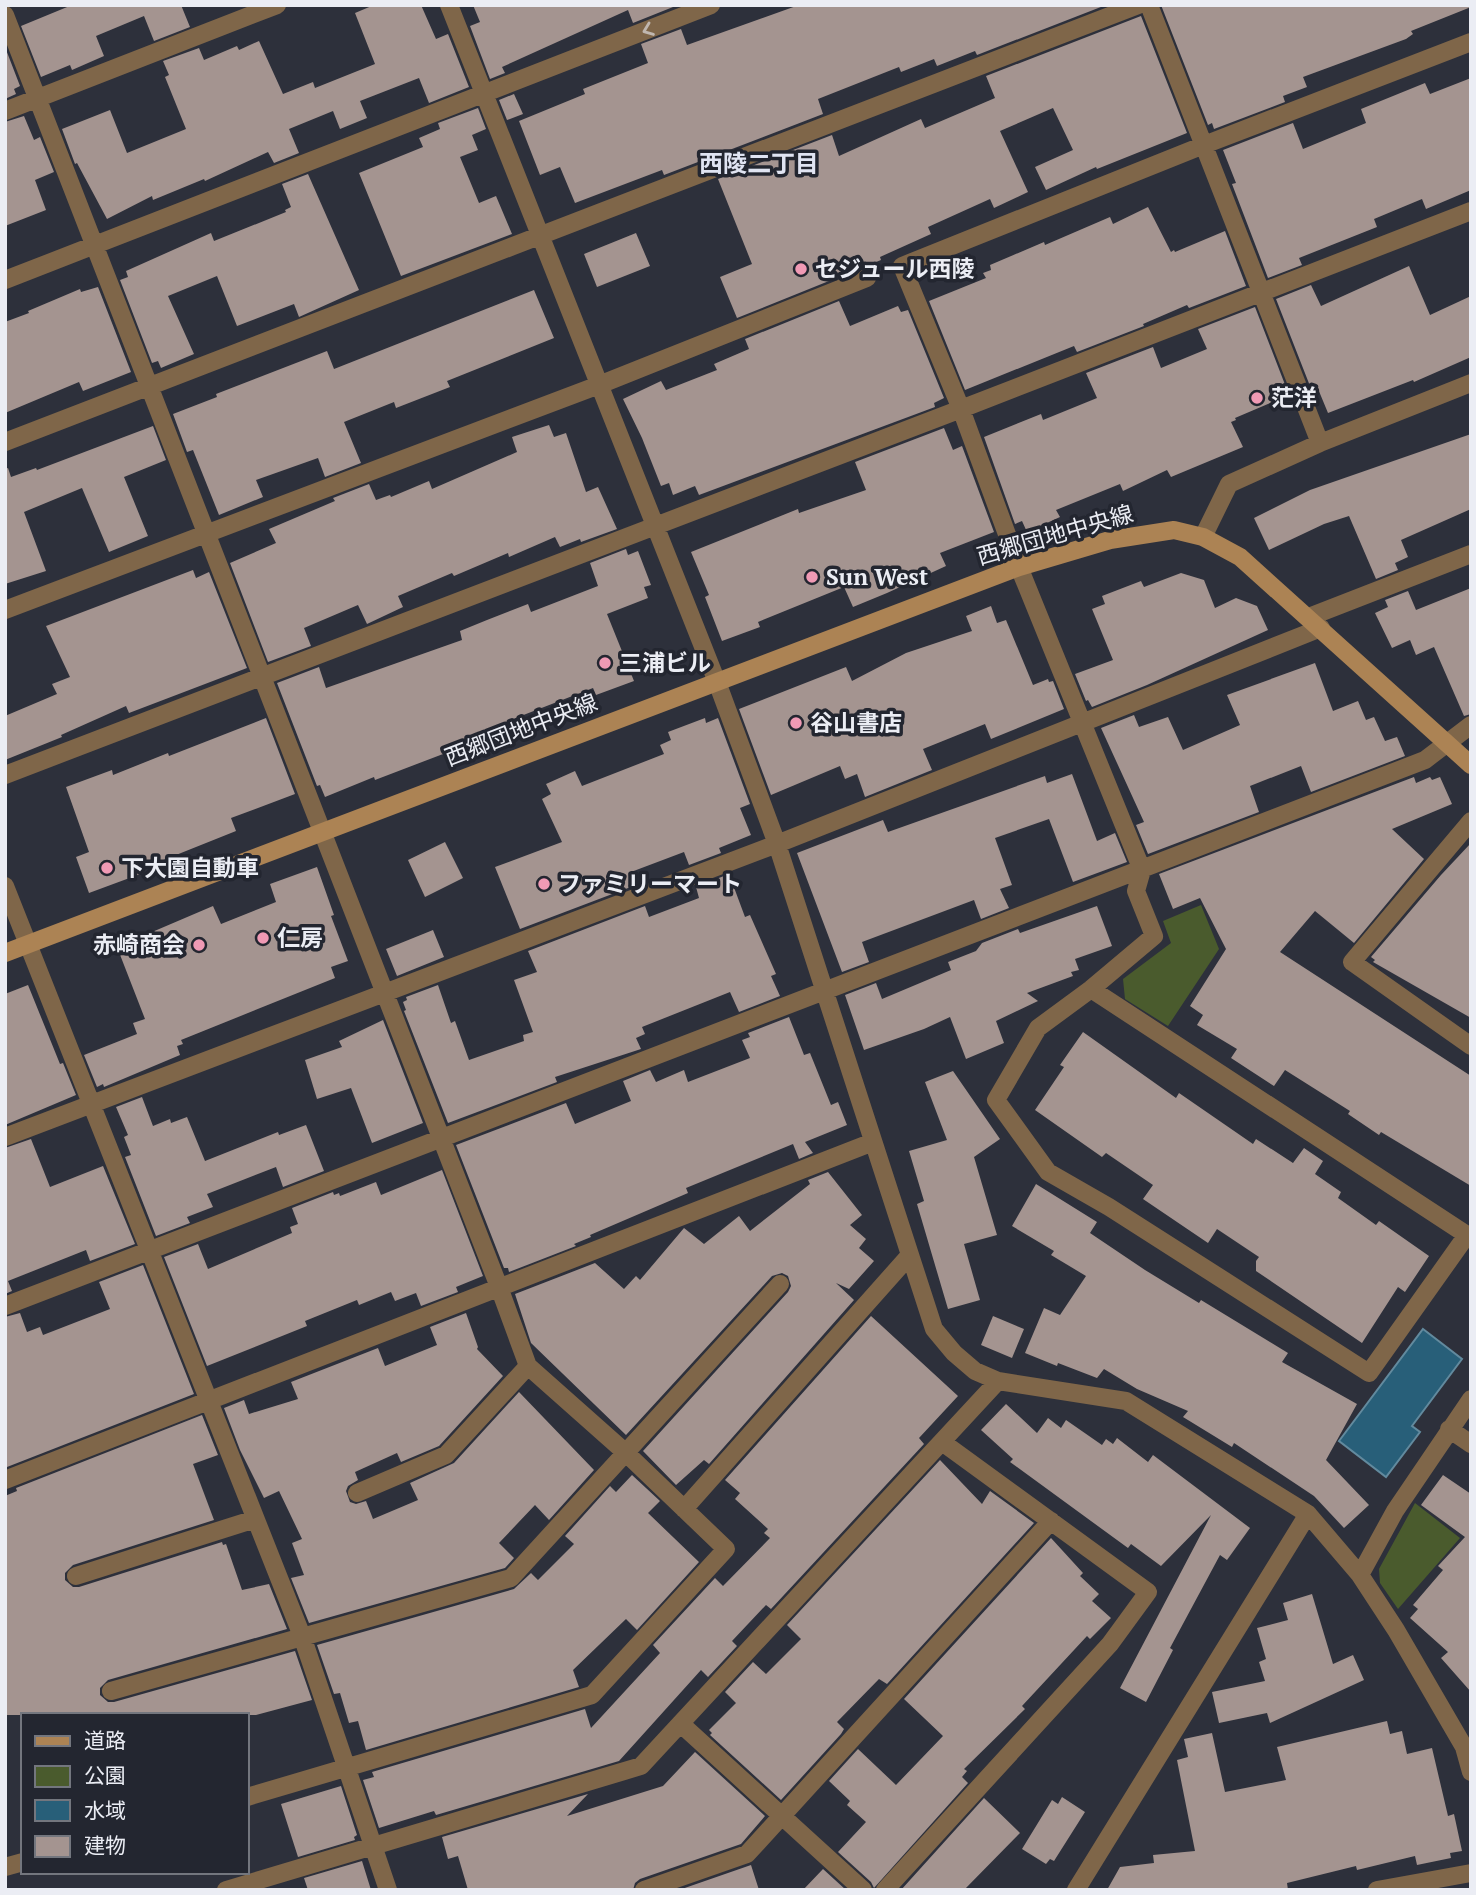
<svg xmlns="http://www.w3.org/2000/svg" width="1476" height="1895" viewBox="0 0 1476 1895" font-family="'PT Serif','Noto Sans JP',serif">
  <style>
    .green { fill: #4a5b2d }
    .water { fill: #285f79; stroke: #628a9e; stroke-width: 2 }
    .building { fill: #a49490 }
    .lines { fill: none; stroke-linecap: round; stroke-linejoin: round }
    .street { stroke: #7f6649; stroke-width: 18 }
    .secondary { stroke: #ac8354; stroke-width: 18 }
    .oneway { stroke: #c0b7b0 }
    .poi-dot { fill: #f09ab5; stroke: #232630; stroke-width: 2.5 }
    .labels { text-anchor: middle; stroke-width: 7; stroke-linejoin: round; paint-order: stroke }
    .poi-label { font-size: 23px; font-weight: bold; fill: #ebedf4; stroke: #232630; text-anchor: start }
    .street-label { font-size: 23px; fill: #ebedf4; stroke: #232630 }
    .neighbourhood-label { font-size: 24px; font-weight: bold; fill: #e0e4f2; stroke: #232630 }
  </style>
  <rect width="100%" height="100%" fill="#2d303b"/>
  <path class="green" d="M1201,905L1219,949L1168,1026L1125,999L1123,979L1171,943L1163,921Z
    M1415,1503L1460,1538L1398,1609L1380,1583L1379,1569Z"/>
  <path class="water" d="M1423,1329L1462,1359L1412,1426L1420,1432L1386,1477L1339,1441Z"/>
  <path class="building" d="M72,5H181L190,27L154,41L144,16L96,36L104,56L72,70L70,65L41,77L21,26Z
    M374,5H421L436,39L448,34L469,87L429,103L419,78L360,101L367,118L340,129L333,111L289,129L299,153L274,163L268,152L205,181L204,179L153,200L152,196L107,219L77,163L75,164L62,129L110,110L127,153L186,129L165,77L169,75L163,61L199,48L204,60L237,46L239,50L259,41L283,94L313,82L315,88L375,64L355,13Z
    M473,5H672L673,7L633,23L628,10L502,67L505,73L490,79L470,26L480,22Z
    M799,5H1106L977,55L975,51L937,66L934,59L901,72L899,67L818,99L823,114L664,175L662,170L575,203L560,167L540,175L519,121L585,94L583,89L648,63L641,44L681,29L687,45Z
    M1161,5H1471V7L1411,31L1413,34L1406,39L1303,77L1307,87L1283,96L1285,102L1214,129L1212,123L1208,125Z
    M1141,16L1187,133L1097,169L1096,167L1046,190L1035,167L1073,150L1053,108L1023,121L1000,131L1028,192L994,208L990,199L928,227L931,234L880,257L881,260L737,318L720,277L752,264L718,179L832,135L839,156L921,119L925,128L995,98L986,76Z
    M5,47L20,86L14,89L16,94L5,99Z
    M1471,78V190L1426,209L1422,199L1374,219L1377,227L1299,258L1302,265L1268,278L1232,184L1236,183L1223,150L1293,123L1303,149L1366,123L1361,109L1425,83L1430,94Z
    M514,94L523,114L507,120L499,100Z
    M478,108L486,129L472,135L478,150L460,157L479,203L496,196L512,234L401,276L359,173L423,147L419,138L440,129L438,123Z
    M24,116L34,140L40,137L54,172L35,180L46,210L5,226V122Z
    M308,174L359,290L299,317L294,304L237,326L217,276L168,296L194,354L161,368L158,361L152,363L120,280L128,277L126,271L211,233L214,241L286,212L285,210L291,207L282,184Z
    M1148,207L1171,252L1174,250L1175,252L1225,231L1246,286L1189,308L1187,305L1143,324L1144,326L1077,352L1074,346L965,390L929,301L986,278L983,273L991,270L990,265L1044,242L1045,245L1110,217L1113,224Z
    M636,233L650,266L597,287L584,254Z
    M1409,266L1430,315L1471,296V357L1414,382L1413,380L1328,413L1316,384L1310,386L1276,299L1311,285L1321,306Z
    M98,287L131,372L83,391L79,382L5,413V322L29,313L28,311L80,289L81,292Z
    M534,290L554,338L447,381L450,387L396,408L394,402L344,422L361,463L325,477L318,458L256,480L263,497L219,515L193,450L187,452L173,414L217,397L216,394L327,351L334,369Z
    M839,301L850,326L898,306L901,312L908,310L944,398L934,403L935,407L699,495L695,486L673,495L669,483L661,486L642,438L623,399L661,381L666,390L717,370L714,364L749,349L745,339Z
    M1255,307L1289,395L1235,418L1236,420L1231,422L1243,447L1171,477L1167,470L1123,491L1120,484L1056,510L1060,517L1027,532L1022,521L1015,524L984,437L1041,414L1043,420L1097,398L1086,373L1153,347L1161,368L1207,349L1198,329Z
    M549,425L554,437L566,433L586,492L598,487L617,529L581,542L580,539L560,547L555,537L509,557L508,553L454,576L452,573L398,596L403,607L367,624L358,605L304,628L311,646L268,662L230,563L276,543L269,529L335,501L333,498L369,484L376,500L390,495L391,497L429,481L432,489L517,452L512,437Z
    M153,426L166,460L124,477L148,536L109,552L82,488L24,512L46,571L5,584V469L8,468L11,477L36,468L37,470Z
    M944,428L953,450L962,446L994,532L940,553L946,566L887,593L853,607L844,587L758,622L760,627L722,641L705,597L709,595L691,552L798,509L799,513L866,490L855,462Z
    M1471,434V509L1401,540L1408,557L1395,563L1398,570L1376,579L1349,516L1324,524L1269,550L1254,518L1310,490Z
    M626,549L628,555L638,551L651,585L644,587L648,598L607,614L634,681L596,695L593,688L508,721L511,728L375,780L374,777L325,797L320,785L317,786L277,683L319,667L326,688L462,640L460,631L487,620L528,604L531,612L598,586L590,563Z
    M193,570L196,578L209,572L247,668L129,713L126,706L61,735L62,737L5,760V716L57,694L52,684L70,677L46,626Z
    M1181,573L1204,580L1215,608L1236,598L1257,606L1268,630L1147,685L1092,707L1088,700L1086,701L1075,674L1113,660L1092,609L1105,604L1102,596L1141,581L1144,587Z
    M1471,588V714L1464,716L1434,647L1416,655L1410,640L1392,648L1375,613L1388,607L1385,600L1408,591L1416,610Z
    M991,606L997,623L1006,620L1033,685L1048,679L1049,682L1053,681L1064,709L991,739L985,724L923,749L932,770L865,797L857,774L845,779L840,766L771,795L739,709L846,667L852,681L906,653L972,631L966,616Z
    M1315,663L1333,711L1358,701L1366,720L1374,717L1385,741L1397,737L1405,756L1311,792L1301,766L1250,786L1259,812L1148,854L1136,825L1144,822L1101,728L1134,715L1139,727L1168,717L1183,750L1240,725L1227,695Z
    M266,718L295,794L231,818L236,831L141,869L143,873L89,893L76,857L89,852L66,787L112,770L113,775L168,753L169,756Z
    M705,718L706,723L718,718L750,804L740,808L751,835L719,848L721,853L689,865L684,852L631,872L636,885L520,929L495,867L562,842L542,799L551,794L546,784L575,771L582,786L664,754L660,745L671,740L668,732Z
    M1072,774L1097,841L1115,833L1127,862L1073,882L1049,819L995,838L1012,885L1000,889L1009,908L981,919L974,900L862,942L869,962L842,972L797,853L883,820L888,832L1045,776L1047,783Z
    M1414,777L1416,783L1430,777L1432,780L1440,777L1452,804L1392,829L1424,859L1354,943L1315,911L1280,952L1471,1076V1186L1381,1132L1379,1135L1348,1114L1350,1111L1285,1070L1274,1086L1231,1058L1237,1049L1197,1025L1203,1015L1190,1006L1226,949L1200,898L1173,909L1159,874Z
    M445,842L463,878L425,897L408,860Z
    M1471,843V1018L1373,962L1375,960L1371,957L1441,875Z
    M317,867L334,915L331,916L348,961L331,967L335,978L181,1040L183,1044L177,1046L180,1055L104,1087L103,1084L97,1087L84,1055L137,1034L133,1023L145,1019L117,947L213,906L221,924L276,902L270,884Z
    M729,874L745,917L750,915L776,974L771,976L780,996L739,1012L730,992L642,1027L645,1034L636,1038L641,1049L555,1077L557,1082L448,1123L404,1011L406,1010L403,1002L407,1000L406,997L438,985L451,1023L455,1021L469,1060L524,1041L523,1035L533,1032L514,980L537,972L528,951L645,906L649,917L699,898L696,887Z
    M1097,906L1112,946L1075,959L1079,970L1071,972L1073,976L1027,993L1038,1001L996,1021L1004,1043L966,1059L950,1017L924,1029L864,1050L845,995L876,983L882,999L951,970L948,962L976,951L982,943L1018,929L1020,933Z
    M433,930L444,957L397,976L386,949Z
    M28,985L60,1064L63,1063L76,1095L5,1125V994Z
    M789,1017L804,1055L810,1053L831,1105L838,1102L847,1125L805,1142L813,1153L799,1159L793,1144L686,1188L688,1193L590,1235L591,1237L574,1244L576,1246L509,1272L508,1268H504L456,1145L566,1103L575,1124L631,1101L623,1081L650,1070L656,1082L684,1070L688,1082L750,1058L742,1040L750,1037L748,1033Z
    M383,1020L423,1123L372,1143L351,1088L317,1099L305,1060L342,1047L339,1041Z
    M1083,1032L1176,1098L1179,1093L1253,1144L1256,1139L1293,1163L1304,1148L1323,1161L1315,1174L1341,1192L1338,1198L1376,1225L1379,1221L1429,1256L1405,1292L1398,1287L1362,1343L1256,1271V1261L1259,1257L1217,1229L1208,1243L1143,1199L1153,1185L1106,1153L1102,1157L1035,1110L1064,1067L1060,1065Z
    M953,1071L1000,1139L974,1157L997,1235L964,1244L980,1300L948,1309L917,1204L924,1201L909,1151L947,1140L925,1082Z
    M142,1097L153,1126L170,1119L171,1123L187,1117L205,1161L278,1132L279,1135L306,1125L324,1171L283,1187L276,1167L207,1194L213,1207L187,1217L190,1223L156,1236L125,1157L131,1155L124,1137L128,1135L116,1107Z
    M31,1139L50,1187L103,1166L135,1244L90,1261L86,1250L8,1281L12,1291L5,1294V1148Z
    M442,1170L483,1276L456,1287L458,1292L421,1306L416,1293L395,1301L391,1292L359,1305L357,1300L305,1321L307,1326L207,1366L164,1257L198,1244L208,1269L292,1233L290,1227L298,1224L292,1208L333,1192L334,1195L339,1193L340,1196L376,1182L381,1195Z
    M828,1172L862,1215L850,1225L866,1239L859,1248L874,1261L849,1289L836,1283L854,1300L709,1464L704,1460L676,1485L643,1451L788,1292L791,1286L788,1276L782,1273L772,1276L626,1435L531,1343L515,1294L595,1263L624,1289L636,1276L640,1280L684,1228L704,1244L739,1216L750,1231L810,1184L808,1180Z
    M1036,1184L1097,1222L1090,1233L1145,1270L1199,1303L1201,1300L1288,1353L1282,1362L1357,1404L1326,1460L1369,1505L1344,1528L1314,1496L1234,1443L1232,1447L1183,1417L1188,1411L1137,1389L1104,1369L1097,1378L1058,1363L1057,1366L1025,1353L1044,1308L1060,1315L1086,1276L1051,1255L1054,1251L1012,1226Z
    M143,1265L194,1394L7,1467L5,1461V1317L20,1313L27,1332L40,1327L43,1335L110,1309L99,1282Z
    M466,1313L478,1347L477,1349L503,1376L439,1446L401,1462L397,1453L355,1472L358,1480L348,1486L346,1491L350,1502L356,1504L366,1501L373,1519L418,1500L410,1483L454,1463L519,1392L594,1470L549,1520L535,1505L499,1543L514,1558L505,1568L309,1623L291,1578L304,1575L292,1543L302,1539L279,1491L264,1498L240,1450L224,1408L244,1400L249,1414L298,1399L291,1382L378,1348L385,1366L437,1345L430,1327Z
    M871,1316L958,1396L919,1438L924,1444L771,1609L766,1605L732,1641L737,1646L708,1677L701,1670L619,1761L436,1815L434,1811L379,1828L363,1780L374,1777L372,1772L585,1709L591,1728L660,1653L653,1645L715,1578L723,1586L770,1538L764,1533L768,1529L735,1499L740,1493L725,1480Z
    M993,1316L1024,1329L1012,1358L981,1345Z
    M1006,1404L1037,1433L1048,1418L1061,1428L1066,1420L1102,1445L1106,1439L1113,1444L1117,1438L1148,1462L1153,1455L1250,1528L1227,1560L1220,1555L1170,1648L1173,1650L1146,1702L1120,1688L1211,1515L1161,1566L1131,1544L1128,1548L1010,1462L1013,1459L981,1430Z
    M202,1415L218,1455L193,1464L214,1520L73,1565L65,1573V1580L73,1587H79L222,1542L223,1545L226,1544L242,1590L269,1584L287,1629L108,1680L100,1688V1695L108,1702H114L295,1651L312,1700L256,1715H5V1496L17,1491L16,1488Z
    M940,1460L982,1504L990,1491L1034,1523L887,1684L879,1679L837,1722L844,1729L841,1734L781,1800L710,1735L712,1733L709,1730L736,1703L725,1692L753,1662L766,1674L801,1639L787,1625Z
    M632,1475L660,1501L648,1513L699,1562L637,1630L626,1619L573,1670L579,1687L366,1750L358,1721L349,1723L340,1693L334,1694L317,1645L514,1589L531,1573L538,1580L574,1544L565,1536L610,1486L616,1492Z
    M1443,1475L1471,1494V1692L1441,1658L1448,1652L1410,1618L1418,1609L1413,1605L1443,1570L1438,1566L1465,1537L1421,1505Z
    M1051,1538L1083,1573L1080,1576L1099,1594L1092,1601L1111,1618L1090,1639L1087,1636L1022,1706L1025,1709L964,1769L967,1771L962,1777L968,1783L874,1888L871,1882L838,1852L866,1822L847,1805L850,1801L829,1781L858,1749L896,1785L943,1736L904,1699Z
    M1312,1594L1333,1664L1353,1655L1364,1680L1270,1723L1267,1713L1219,1723L1212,1692L1265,1681L1259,1662L1266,1659L1257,1628L1288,1620L1283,1603Z
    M1387,1721L1390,1734L1402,1731L1407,1754L1432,1748L1448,1816L1454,1814L1462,1851L1450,1853L1451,1858L1417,1865L1415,1856L1357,1870L1356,1866L1287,1883L1288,1890H1107L1120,1867L1154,1863L1153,1855L1195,1851L1177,1760L1188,1757L1184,1739L1212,1733L1225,1792L1286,1780L1277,1747Z
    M695,1752L765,1816L741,1844L640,1879L635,1883L633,1890H468L458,1856L448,1859L442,1837L588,1794L567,1816L663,1786Z
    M341,1786L357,1835L354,1837L355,1840L298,1857L281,1804Z
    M1062,1797L1085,1812L1054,1861L1050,1859L1046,1864L1022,1849L1052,1800L1058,1804Z
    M984,1798L1020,1833L964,1890H901Z
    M362,1861L371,1890H308L304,1878Z
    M751,1865L759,1890H679Z
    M823,1869L846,1890H803Z"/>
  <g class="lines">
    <path class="street" d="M449,5L717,682L777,844L934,1329L954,1353L975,1371L998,1381L1126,1401L1308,1514L1360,1575L1396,1630L1464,1747L1471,1772
      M1149,5L1320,443
      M5,15L499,1287L528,1366L626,1453L726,1549L592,1695L247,1797
      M5,111L277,5
      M5,280L711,5
      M5,442L1138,5
      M1203,537L1229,484L1320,443L1471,383
      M5,610L599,385L867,278
      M1309,617L1471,554
      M5,775L961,409L1471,211
      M1471,821L1352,962L1471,1046
      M5,886L302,1636L388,1890
      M1091,989L1467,1235L1369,1373L1109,1207L1048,1172L996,1100L1038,1028L1091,989L1154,936L1136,891L1142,870L1019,567L961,409L902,266L1204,145L1471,42
      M5,1137L777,844L1321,628
      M5,1306L1425,760L1471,725
      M1449,1429L1471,1444
      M5,1480L873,1142
      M357,1493L446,1455L528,1366
      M684,1509L909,1256
      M1360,1575L1395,1511L1471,1399
      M76,1576L255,1519
      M111,1691L511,1578L780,1284
      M681,1724L863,1890
      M5,1867L23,1862
      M226,1890L641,1766L998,1381
      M644,1890L747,1854L1051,1521
      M885,1890L1110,1644L1148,1592L942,1442
      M1076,1890L1308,1514
      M1377,1890L1471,1873"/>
    <path class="secondary" d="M5,953L1019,567L1110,540L1174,530L1203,537L1240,557L1471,765"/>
  </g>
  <defs><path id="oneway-chevron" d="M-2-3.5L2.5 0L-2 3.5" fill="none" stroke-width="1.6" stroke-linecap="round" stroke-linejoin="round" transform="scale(1.75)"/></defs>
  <use class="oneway" href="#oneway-chevron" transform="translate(648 30) rotate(159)"/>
  <g class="poi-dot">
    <circle cx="801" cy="269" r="7"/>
    <circle cx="1257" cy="398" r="7"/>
    <circle cx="812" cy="577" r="7"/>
    <circle cx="605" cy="663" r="7"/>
    <circle cx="796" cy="723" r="7"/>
    <circle cx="107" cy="868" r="7"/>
    <circle cx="544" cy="884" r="7"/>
    <circle cx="263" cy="938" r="7"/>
    <circle cx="199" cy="945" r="7"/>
  </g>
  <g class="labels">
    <g class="poi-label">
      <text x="815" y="277">セジュール西陵</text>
      <text x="1271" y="406">茫洋</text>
      <text x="826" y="585">Sun West</text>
      <text x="619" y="671">三浦ビル</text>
      <text x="810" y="731">谷山書店</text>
      <text x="121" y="876">下大園自動車</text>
      <text x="558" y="892">ファミリーマート</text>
      <text x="277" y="946">仁房</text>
      <text x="185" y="953" text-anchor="end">赤崎商会</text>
    </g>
    <g class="street-label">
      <text transform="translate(1055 535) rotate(-16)" y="8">西郷団地中央線</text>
      <text transform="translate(521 730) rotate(-21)" y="8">西郷団地中央線</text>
    </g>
    <g class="neighbourhood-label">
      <text x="759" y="172">西陵二丁目</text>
    </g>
  </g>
  <rect width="1476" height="1895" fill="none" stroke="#ebedf4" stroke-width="14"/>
  <rect x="21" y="1713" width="228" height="161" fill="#232630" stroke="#73767e" stroke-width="2"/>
  <rect x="35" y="1736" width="35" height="10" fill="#ac8354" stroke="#73767e" stroke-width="2"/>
  <text x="84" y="1748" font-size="21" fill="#ebedf4">道路</text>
  <rect x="35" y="1766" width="35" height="21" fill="#4a5b2d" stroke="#73767e" stroke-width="2"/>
  <text x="84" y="1783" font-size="21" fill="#ebedf4">公園</text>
  <rect x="35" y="1800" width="35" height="21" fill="#285f79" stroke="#73767e" stroke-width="2"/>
  <text x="84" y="1818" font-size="21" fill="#ebedf4">水域</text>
  <rect x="35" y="1836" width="35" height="21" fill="#a49490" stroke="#73767e" stroke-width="2"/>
  <text x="84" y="1853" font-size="21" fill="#ebedf4">建物</text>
</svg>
